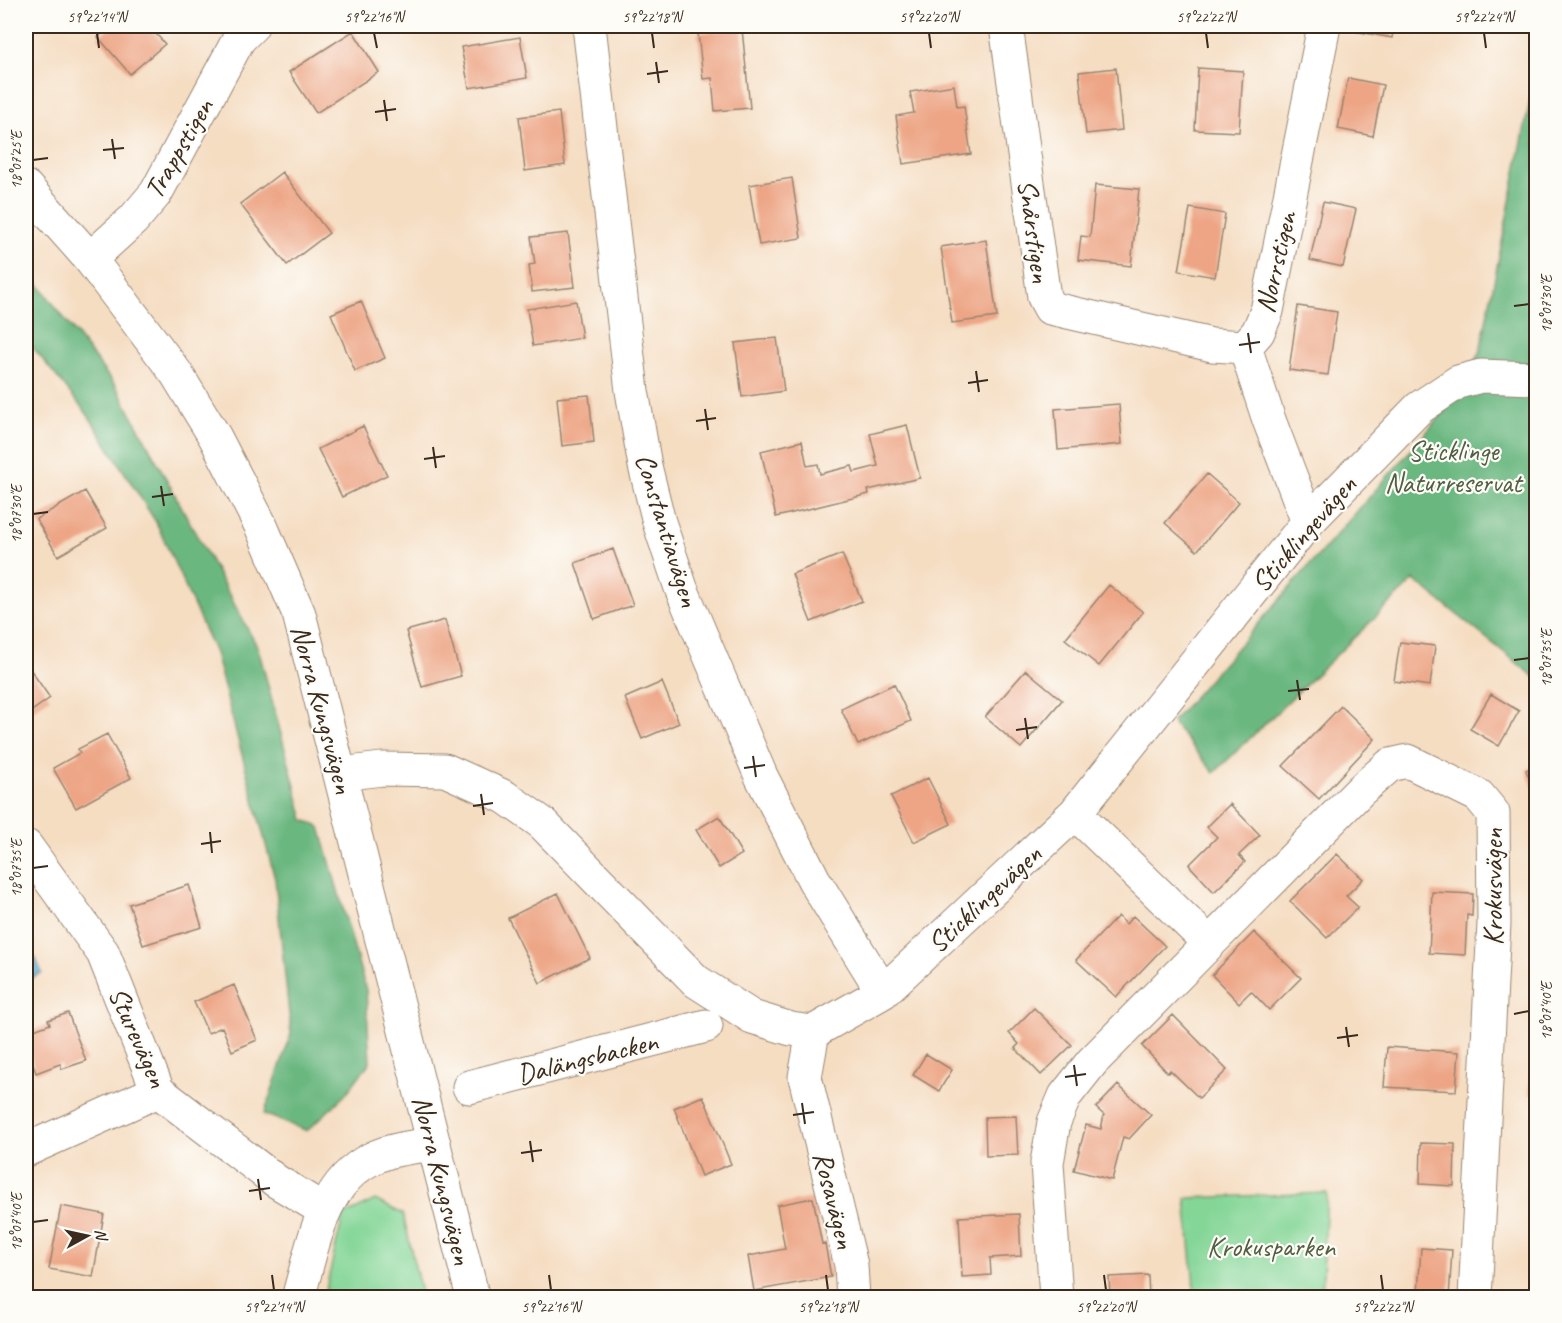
<svg xmlns="http://www.w3.org/2000/svg" width="1562" height="1323" viewBox="0 0 1562 1323" font-family="Caveat,sans-serif">
  <style>
    .green { fill: #84d697; stroke: #60805a; stroke-width: 1.5 }
    .forest { fill: #6bb780; stroke: #53704f; stroke-width: 1.5 }
    .water { fill: #59add5; stroke: #4a6c7a; stroke-width: 1.5 }
    .building { fill: #eda585 }
    .lines { fill: none; stroke-linecap: round; stroke-linejoin: round }
    .minor-casing { stroke: #988470; stroke-width: 35 }
    .major-casing { stroke: #988470; stroke-width: 35 }
    .minor { stroke: #fff; stroke-width: 33 }
    .major { stroke: #fff; stroke-width: 33 }
    .ticks { fill: none; stroke: #3b2a1e; stroke-width: 2 }
    .labels { text-anchor: middle; stroke-width: 4.5; stroke-linejoin: round; paint-order: stroke }
    .street-label { font-size: 28px; fill: #3b2a1e; stroke: #fdfcf7 }
    .park-label { font-size: 28px; fill: #515e42; stroke: #fdfcf7 }
    .neatline { fill: none; stroke: #3b2a1e; stroke-width: 2 }
    .ticks-label { font-size: 15px; text-anchor: middle; fill: #3b2a1e }
  </style>
  <rect width="100%" height="100%" fill="#fdfcf7"/>
  <filter id="ink" filterUnits="userSpaceOnUse"><feTurbulence type="fractalNoise" baseFrequency=".0167" numOctaves="2"/><feDisplacementMap in="SourceGraphic" scale="12" xChannelSelector="R" yChannelSelector="G"/><feConvolveMatrix kernelMatrix="1 2 1 2 8 2 1 2 1" color-interpolation-filters="sRGB"/></filter>
  <filter id="wash" filterUnits="userSpaceOnUse"><feTurbulence type="fractalNoise" baseFrequency=".008" numOctaves="4" result="noise"/><feDisplacementMap in="SourceGraphic" scale="24" xChannelSelector="R" yChannelSelector="G"/><feGaussianBlur stdDeviation="1.35" result="paint"/><feColorMatrix in="noise" values="0 0 0 0 0 0 0 0 0 0 0 0 0 0 0 0 0 1.4 0 .05"/><feComposite in="paint" operator="in"/></filter>
  <g filter="url(#wash)">
    <rect width="100%" height="100%" fill="#f5ddc2"/>
    <path class="green" d="M1327,1193L1322,1297H1195L1186,1198Z
      M375,1200L403,1214L422,1297H324L343,1216Z"/>
    <path class="forest" d="M1536,71V678L1414,580L1214,773L1172,722L1445,411L1480,352Z
      M26,268L117,388L258,648L304,820L320,827L366,990L370,1062L345,1095L307,1131L264,1114L291,1034L275,879L215,653L156,522L88,415L26,339Z"/>
    <path class="water" d="M35,957L42,973L26,980V961Z"/>
    <g id="blocks">
      <path class="building" d="M112,26H149L165,44L130,74L98,37Z
        M911,26H950V27L912,32Z
        M1354,26H1394L1392,38L1353,31Z
        M742,29L750,108L715,111L712,78L703,79L698,33Z
        M353,31L379,72L316,113L289,72Z
        M520,37L527,78L469,88L461,47Z
        M1116,68L1122,130L1086,134L1079,72Z
        M1198,68L1243,71L1239,132L1195,130Z
        M1348,78L1383,85L1373,136L1338,129Z
        M954,85L957,107L964,106L971,154L903,164L896,116L914,113L910,92Z
        M559,112L565,165L525,171L519,117Z
        M282,172L329,233L287,265L240,204Z
        M792,178L801,238L759,245L749,185Z
        M1095,185L1139,189L1131,266L1078,260L1081,236L1090,237Z
        M1323,202L1356,209L1343,267L1310,260Z
        M1190,208L1225,214L1215,277L1179,271Z
        M568,233L575,287L532,292L529,265L535,264L531,237Z
        M986,240L997,317L952,323L941,247Z
        M361,301L385,358L355,371L331,314Z
        M576,301L582,338L533,346L527,309Z
        M1298,306L1337,312L1328,375L1289,370Z
        M777,338L784,391L742,397L735,343Z
        M589,395L594,442L562,446L557,398Z
        M1119,404L1122,444L1058,450L1055,409Z
        M907,425L920,478L868,490L869,494L776,517L761,451L802,441L807,466L818,464L820,474L852,466L854,472L878,466L870,434Z
        M363,426L387,475L342,497L318,449Z
        M1207,474L1239,502L1197,551L1165,523Z
        M85,491L107,528L58,556L36,519Z
        M613,549L633,605L594,619L575,563Z
        M842,554L862,601L811,622L792,574Z
        M1109,585L1143,612L1099,666L1065,639Z
        M445,620L461,676L422,687L406,631Z
        M1400,642L1435,646L1430,686L1394,681Z
        M26,663L50,698L26,715Z
        M1026,670L1062,700L1021,748L985,717Z
        M662,682L679,723L642,739L625,698Z
        M894,684L911,721L858,745L841,709Z
        M1491,694L1519,711L1499,746L1470,729Z
        M1341,706L1375,739L1319,799L1283,766Z
        M107,734L131,778L76,808L53,768L80,753L78,749Z
        M1536,765V795L1526,770Z
        M928,778L951,824L914,842L891,796Z
        M1230,804L1260,835L1239,855L1245,862L1214,892L1189,865L1217,837L1207,827Z
        M719,816L742,854L719,868L696,830Z
        M1337,854L1363,879L1346,896L1358,907L1327,938L1290,901Z
        M189,885L202,927L143,945L129,904Z
        M1432,892L1473,894L1472,916L1467,915L1465,955L1429,953Z
        M558,893L590,958L540,983L508,918Z
        M1118,916L1126,924L1133,916L1165,946L1116,997L1076,960Z
        M1254,932L1301,978L1269,1010L1251,991L1239,1003L1212,975Z
        M1535,969H1536V1002H1533Z
        M234,985L257,1040L232,1051L222,1027L208,1033L194,1002Z
        M1034,1008L1072,1045L1041,1075L1015,1048L1019,1044L1009,1033Z
        M68,1013L86,1061L62,1069L60,1064L36,1073L26,1044V1033L50,1024L48,1020Z
        M1173,1015L1227,1070L1199,1098L1170,1070L1168,1073L1142,1046Z
        M1387,1047L1459,1052L1456,1091L1384,1087Z
        M926,1054L952,1070L939,1091L913,1075Z
        M1531,1060H1536V1095L1529,1094Z
        M1118,1085L1151,1115L1129,1139L1123,1137L1112,1180L1074,1170L1086,1125L1101,1129L1104,1115L1096,1108Z
        M703,1096L731,1164L701,1176L674,1108Z
        M1016,1116L1018,1155L986,1156L985,1117Z
        M1421,1143L1455,1144L1454,1186L1420,1184Z
        M813,1198L822,1244L825,1243L831,1277L754,1291L748,1256L785,1249L777,1205Z
        M61,1206L104,1214L93,1277L49,1269Z
        M1019,1214L1021,1256L990,1258L991,1275L962,1277L959,1217Z
        M1421,1248L1452,1250L1449,1298H1412V1292L1418,1293Z
        M1148,1275L1149,1298H1110L1109,1277Z"/>
    </g>
  </g>
  <g filter="url(#ink)">
    <use href="#blocks" fill-opacity="0" stroke="#988470" stroke-width="1.5"/>
    <g class="lines">
      <defs>
        <path id="minor" d="M589,26L632,391L645,466L659,522L681,588L761,776L814,880L883,992
          M1006,26L1044,297L1050,308L1212,345L1245,347
          M90,259L133,220L156,193L239,39L252,26
          M1308,522L1269,420L1245,347L1258,332L1267,311L1324,26
          M341,774L382,769L445,770L505,797L542,823L696,981L752,1017L791,1029L813,1032L883,992L1075,813L1308,522L1419,408L1458,382L1481,376L1536,378
          M1075,813L1209,943
          M26,846L103,953L158,1091L276,1181L324,1210
          M813,1032L805,1077L851,1265L853,1298
          M469,1087L706,1026
          M26,1150L158,1091
          M298,1298C313,1248 320,1185 371,1159C390,1149 413,1147 434,1144
          M1056,1298L1047,1163L1054,1122L1065,1096L1092,1062L1361,790L1390,765L1408,761L1479,796L1493,813L1494,923L1475,1298"/>
        <path id="major" d="M26,187L90,259L176,373L215,437L261,526L299,614L473,1298"/>
      </defs>
      <use href="#minor" class="minor-casing"/>
      <use href="#major" class="major-casing"/>
      <use href="#minor" class="minor"/>
      <use href="#major" class="major"/>
    </g>
  </g>
  <path class="ticks" d="M97,33L99,48M374,33L377,48M652,33L654,48M929,33L931,48M1206,33L1208,48M1484,33L1486,48M656,62L659,83M647,74L668,71M384,100L387,121M375,112L396,109M112,139L115,159M103,150L124,148M33,160L48,158M1514,306L1529,304M1248,333L1251,353M1239,345L1260,342M976,371L979,392M968,383L988,380M705,409L708,430M696,421L716,418M433,447L436,468M424,459L445,456M161,486L164,506M152,497L173,494M33,514L48,512M1514,660L1529,658M1297,680L1300,700M1288,691L1309,689M1025,718L1028,739M1016,730L1037,727M753,756L756,777M744,768L765,765M481,794L484,815M473,806L493,803M210,832L212,853M201,844L221,841M33,868L48,866M1514,1014L1529,1011M1346,1027L1349,1047M1337,1038L1358,1035M1074,1065L1077,1086M1065,1077L1086,1074M802,1103L805,1124M793,1115L814,1112M530,1141L533,1162M521,1153L542,1150M258,1179L261,1200M249,1191L270,1188M33,1222L48,1220M272,1275L274,1290M549,1275L551,1290M826,1275L828,1290M1104,1275L1106,1290M1381,1275L1383,1290"/>
  <g class="labels">
    <g class="street-label">
      <text transform="translate(178 148) rotate(-60)" y="10">Trappstigen</text>
      <text transform="translate(1035 231) rotate(82)" y="10">Snårstigen</text>
      <text transform="translate(1275 262) rotate(-77)" y="10">Norrstigen</text>
      <text transform="translate(668 530) rotate(73)" y="10">Constantiavägen</text>
      <text transform="translate(1303 533) rotate(-49)" y="10">Sticklingevägen</text>
      <text transform="translate(323 709) rotate(75)" y="10">Norra Kungsvägen</text>
      <text transform="translate(1492 887) rotate(-90)" y="10">Krokusvägen</text>
      <text transform="translate(984 898) rotate(-43)" y="10">Sticklingevägen</text>
      <text transform="translate(139 1037) rotate(66)" y="10">Sturevägen</text>
      <text transform="translate(587 1057) rotate(-14)" y="10">Dalängsbacken</text>
      <text transform="translate(443 1180) rotate(76)" y="10">Norra Kungsvägen</text>
      <text transform="translate(835 1200) rotate(76)" y="10">Rosavägen</text>
    </g>
    <g class="park-label">
      <text x="1453" y="460">Sticklinge<tspan x="1453" dy="32">Naturreservat</tspan></text>
      <text x="1271" y="1256">Krokusparken</text>
    </g>
  </g>
  <rect width="1562" height="1323" fill="none" stroke="#fdfcf7" stroke-width="66"/>
  <g transform="translate(87 1236) rotate(82)" stroke="#fdfcf7" stroke-width="4.5" paint-order="stroke">
  <path d="M0-4.5L10 22L0 15L-10 22Z" fill="#3b2a1e"/>
  <text y="-9" font-size="16" font-weight="bold" text-anchor="middle" fill="#3b2a1e">N</text>
  </g>
  <rect x="33" y="33" width="1496" height="1257" class="neatline"/>
  <g class="ticks-label">
    <text x="97" y="22">59°22'14"N</text>
    <text x="374" y="22">59°22'16"N</text>
    <text x="652" y="22">59°22'18"N</text>
    <text x="929" y="22">59°22'20"N</text>
    <text x="1206" y="22">59°22'22"N</text>
    <text x="1484" y="22">59°22'24"N</text>
    <text transform="translate(16 160) rotate(-90)" y="5">18°07'25"E</text>
    <text transform="translate(1546 304) rotate(-90)" y="5">18°07'30"E</text>
    <text transform="translate(16 514) rotate(-90)" y="5">18°07'30"E</text>
    <text transform="translate(1546 658) rotate(-90)" y="5">18°07'35"E</text>
    <text transform="translate(16 868) rotate(-90)" y="5">18°07'35"E</text>
    <text transform="translate(1546 1011) rotate(-90)" y="5">18°07'40"E</text>
    <text transform="translate(16 1222) rotate(-90)" y="5">18°07'40"E</text>
    <text x="274" y="1312">59°22'14"N</text>
    <text x="551" y="1312">59°22'16"N</text>
    <text x="828" y="1312">59°22'18"N</text>
    <text x="1106" y="1312">59°22'20"N</text>
    <text x="1383" y="1312">59°22'22"N</text>
  </g>
</svg>
